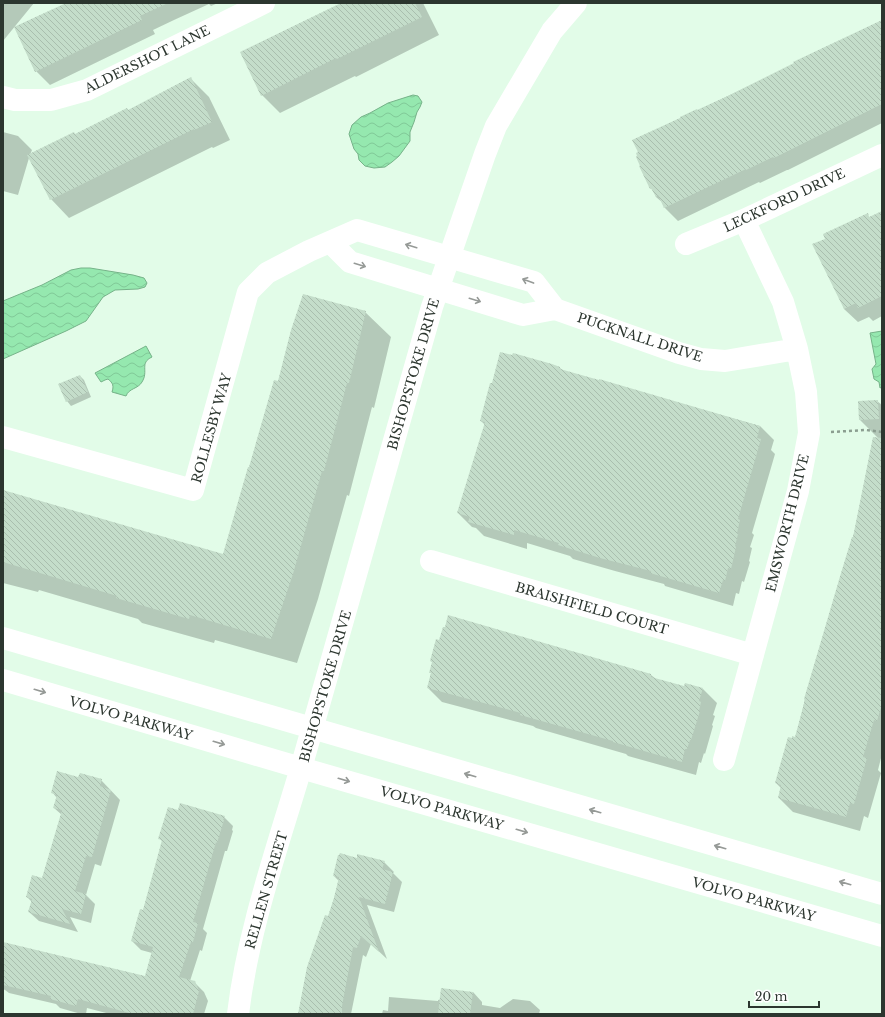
<svg xmlns="http://www.w3.org/2000/svg" width="885" height="1017" viewBox="0 0 885 1017" font-family="'Libre Baskerville',serif">
  <style>
    .water { fill: url(#water-waves); stroke: #76b389 }
    .shadow { fill: #0003 }
    .building { fill: url(#building-back-hatch) }
    .lines { fill: none; stroke-linecap: round; stroke-linejoin: round }
    .path { stroke: #8b9e90; stroke-width: 2.5; stroke-dasharray: 3 3; stroke-linecap: butt }
    .street { stroke: #fff; stroke-width: 22 }
    .secondary { stroke: #fff; stroke-width: 22 }
    .oneway { stroke: #969a97 }
    .labels { text-anchor: middle; stroke-width: 3.5; stroke-linejoin: round; paint-order: stroke }
    .street-label { font-size: 13px; fill: #2c362f; stroke: #fff }
  </style>
  <defs>
    <pattern id="water-waves" width="16" height="10" patternUnits="userSpaceOnUse"><rect width="16" height="10" fill="#95e8af"/><path d="M0 5q4-4 8 0t8 0" fill="none" stroke="#81c897"/></pattern>
    <pattern id="building-back-hatch" width="6" height="6" patternUnits="userSpaceOnUse"><rect width="6" height="6" fill="#c4ddca"/><path d="M-1 5l2 2M0 0l6 6M5-1l2 2" fill="none" stroke="#a9beae"/></pattern>
  </defs>
  <rect width="100%" height="100%" fill="#e2fce8"/>
  <path class="water" d="M413,95L418,96L422,102L420,107L417,112L414,122L410,132V141L399,156L392,162L385,167L374,168L365,166L359,160L358,154L354,149L349,134L352,125L361,117L370,113L388,103Z
    M81,268H90L133,275L144,278L147,283L145,287L138,289L115,290L103,297L86,321L66,331L3,359V301L42,285L71,270Z
    M882,331V387L880,388L879,382L874,379L872,369L876,364L870,333Z
    M146,346L152,357C139,363 149,371 142,382C138,389 129,388 126,396L112,392C114,386 113,383 108,379L105,380L101,382L95,373Z"/>
  <path class="shadow" d="M3,3H34L3,41Z
    M68,3H218L211,6L209,4L174,20L153,30L155,34L50,85L36,71Z
    M343,3H423L439,35L356,77L355,76L280,113L262,95Z
    M882,21V123L788,170H787L760,183L759,182L678,221L665,208L663,203L656,197L654,192L651,188L640,167L697,111Z
    M191,79L209,97L230,140L213,148L212,147L69,218L51,199L29,158L18,195L3,191V132L18,136L32,150L30,155L128,111Z
    M882,214V316L873,321L869,317L858,322L844,309L826,239L867,215L870,218Z
    M365,312L391,337L374,408L372,407L349,496L347,495L318,599L297,663L215,640L214,643L142,623L138,619L39,590L38,592L3,583V491L224,555L278,382Z
    M560,368L564,371L760,426L774,440L771,450L775,454L752,533L754,535L750,547L752,548L749,561L750,562L744,582L742,581L739,594L736,593L733,606L665,586L664,584L615,571L573,559L570,556L527,543V549L484,536L476,528L472,527L458,513L485,425L481,421Z
    M80,376L84,380L91,397L71,406L67,401Z
    M877,401L882,405V438H878L860,420Z
    M882,446V754L878,770L881,773L868,818L864,816L860,831L793,812L779,798L781,788L776,783L796,738L805,699L858,520Z
    M431,661L651,675L656,679L685,688L703,689L717,703L713,715L715,716L712,725L713,726L705,754L704,753L701,763L699,762L696,775L628,756L626,754L536,728L533,726L442,702L428,688L433,663Z
    M79,778L101,780L120,800L101,866L95,864L86,895L95,904L91,923L70,917L78,932L39,921L29,912L32,902L27,897L43,879L62,815L54,808L57,798L52,792Z
    M179,811L224,817L233,826L232,830L233,831L227,851H225L203,929L207,933L202,951L200,950L190,981L194,982L204,992L208,1001L204,1014H110L87,1008L86,1014H81L60,1008L56,1004L9,993L5,990L3,989V943L146,977L152,953L141,950L132,941L143,911L163,842L159,838Z
    M357,859L384,862L394,872L393,873L402,882L394,912L367,905L387,959L371,944L366,957L363,955L351,1014H301L339,881L334,876Z
    M473,992L482,1002V1005L500,1008L513,999L530,1001L540,1010L539,1014H382L383,1010L388,1011L389,997L438,1001V1000Z"/>
  <path class="building" d="M66,3H168L140,16L142,20L35,72L14,27Z
    M341,3H415L422,17L337,59L336,58L261,96L240,52Z
    M882,20V104L774,158L773,157L746,170V169L664,208L658,195L656,197L651,188L650,189L639,166H640L636,157L637,156L636,153L638,152L632,140L680,118V117L697,109V110L730,95L794,63L793,62Z
    M191,77L212,122L194,130V129L50,200L27,155L74,132L75,134L127,108L128,110Z
    M882,211V296L858,308L856,303L844,309L812,244L825,239L823,234L868,213L869,217Z
    M303,294L366,311L349,383H347L324,471H322L293,574L271,639L190,615L189,619L116,598L117,596L3,562V490L223,554L248,467H249L274,380L278,381L291,330Z
    M500,352L512,355L513,353L552,364L560,367V369L599,380V379L760,426L757,438L761,439L738,519L740,520L737,533L738,534L735,546L736,547L731,569L728,568L725,581L723,580L719,593L650,573L651,571L600,558L558,545L559,543L514,530V535L468,522L470,517L457,513L485,422L480,421L490,383H492Z
    M80,375L88,392L66,402L58,384Z
    M878,400L879,419L859,420L858,401Z
    M873,437L882,438V704L877,721L874,720L863,757L867,758L854,804L850,803L846,817L829,812L778,798L781,785L775,783L788,737L792,738V736L795,737L805,700L804,699L841,573L852,537H853Z
    M448,615L651,674V677L684,686L685,683L703,688L699,701L701,702L699,711H700L691,740H690L687,749H685L682,762L613,742V741L520,715L521,713L427,688L431,673H429L432,662L430,661L436,639L439,640L443,627H445Z
    M57,771L78,777L80,773L102,779L100,786L111,790L92,857L86,856L75,891L86,894L81,914L62,909L70,924L28,912L32,899L26,897L32,875L42,878L62,810L53,808L57,795L51,793Z
    M180,803L225,816L223,820H224L217,843L216,842L193,922L198,923L193,942H191L179,977L195,981L199,991L193,1014H133L78,999L76,1006L50,999L51,996L3,985V942L145,976L153,947L131,941L140,909L143,910L162,840L158,839L168,807L178,810Z
    M340,853L357,858V854L385,861L382,869L393,872L385,904L359,897L379,952L361,936L357,948L353,947L342,1006V1014H298L307,967L325,915L328,916L334,898L339,877L333,876L338,855H339Z
    M441,988L473,992L470,1014H438Z"/>
  <g class="lines">
    <path class="path" d="M831,432L866,430L882,432"/>
    <path class="street" d="M3,97L15,100H51L87,90L264,3
      M330,242L350,262L523,315L555,309L679,353L701,359L725,361L797,349
      M686,244L744,220L882,155
      M3,437L193,490L248,292L267,273L309,251L357,230L534,282L555,309
      M431,561L753,655
      M724,760L798,491L809,433L806,392L797,349L783,302L744,220
      M238,1014C248,930 277,849 301,768"/>
    <path class="secondary" d="M3,638L882,894
      M3,680L301,768L882,936
      M301,768L432,307L485,154L496,126L552,31L576,3"/>
  </g>
  <defs><path id="oneway-shaft" d="M-6 0H5M1.5-3L5.5 0L1.5 3" fill="none" stroke-width="1.6" stroke-linecap="round" stroke-linejoin="round"/></defs>
  <g class="oneway">
    <use href="#oneway-shaft" transform="translate(411 246) rotate(-163)"/>
    <use href="#oneway-shaft" transform="translate(360 265) rotate(17)"/>
    <use href="#oneway-shaft" transform="translate(528 281) rotate(-160)"/>
    <use href="#oneway-shaft" transform="translate(475 300) rotate(17)"/>
    <use href="#oneway-shaft" transform="translate(40 691) rotate(16)"/>
    <use href="#oneway-shaft" transform="translate(219 743) rotate(16)"/>
    <use href="#oneway-shaft" transform="translate(470 775) rotate(-164)"/>
    <use href="#oneway-shaft" transform="translate(344 780) rotate(16)"/>
    <use href="#oneway-shaft" transform="translate(595 811) rotate(-164)"/>
    <use href="#oneway-shaft" transform="translate(522 831) rotate(16)"/>
    <use href="#oneway-shaft" transform="translate(720 847) rotate(-164)"/>
    <use href="#oneway-shaft" transform="translate(845 883) rotate(-164)"/>
  </g>
  <g class="labels">
    <g class="street-label">
      <text transform="translate(147 59) rotate(-26)" y="5">ALDERSHOT LANE</text>
      <text transform="translate(784 200) rotate(-25)" y="5">LECKFORD DRIVE</text>
      <text transform="translate(640 337) rotate(18)" y="5">PUCKNALL DRIVE</text>
      <text transform="translate(413 374) rotate(-74)" y="5">BISHOPSTOKE DRIVE</text>
      <text transform="translate(211 428) rotate(-74)" y="5">ROLLESBY WAY</text>
      <text transform="translate(787 523) rotate(-76)" y="5">EMSWORTH DRIVE</text>
      <text transform="translate(592 608) rotate(16)" y="5">BRAISHFIELD COURT</text>
      <text transform="translate(325 686) rotate(-74)" y="5">BISHOPSTOKE DRIVE</text>
      <text transform="translate(131 718) rotate(16)" y="5">VOLVO PARKWAY</text>
      <text transform="translate(442 808) rotate(16)" y="5">VOLVO PARKWAY</text>
      <text transform="translate(266 890) rotate(-74)" y="5">RELLEN STREET</text>
      <text transform="translate(754 899) rotate(16)" y="5">VOLVO PARKWAY</text>
    </g>
  </g>
  <rect width="885" height="1017" fill="none" stroke="#2c362f" stroke-width="8"/>
  <path d="M749 1001v6h70v-6" fill="none" stroke="#2c362f" stroke-width="2"/>
  <text x="755" y="1001" font-size="12" fill="#2c362f" stroke="#ffffff" stroke-width="3" paint-order="stroke">20 m</text>
</svg>
